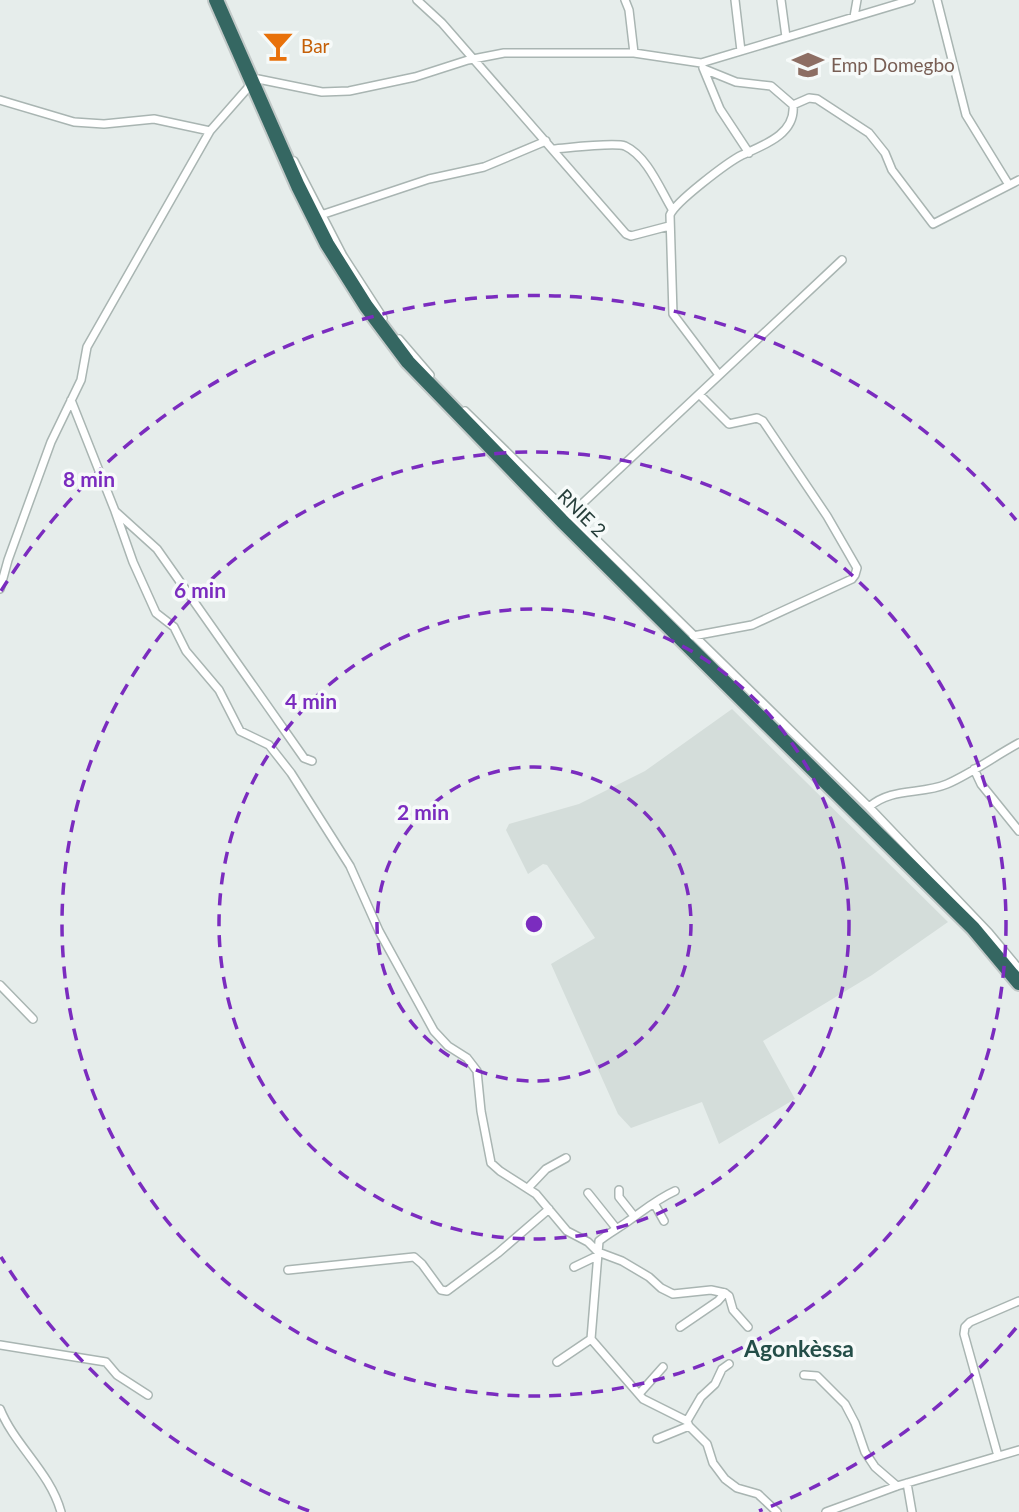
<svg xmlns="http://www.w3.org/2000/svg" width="1019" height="1512" viewBox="0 0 1019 1512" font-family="Lato,sans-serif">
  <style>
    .built { fill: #d4ddda }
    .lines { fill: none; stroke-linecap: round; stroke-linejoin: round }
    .street-casing { stroke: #a9b5b2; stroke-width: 10 }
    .highway-casing { stroke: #c2c9c8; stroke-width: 18 }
    .street { stroke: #fff; stroke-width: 7 }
    .highway { stroke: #356762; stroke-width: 14 }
    .ring { fill: none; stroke: #7b2cbf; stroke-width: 3.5; stroke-dasharray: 12 9 }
    .labels { text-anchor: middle; stroke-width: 7; stroke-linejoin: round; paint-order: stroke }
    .food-label { font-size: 19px; fill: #c56008; stroke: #f6faf9; text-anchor: start }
    .education-label { font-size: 19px; fill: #785e54; stroke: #f6faf9; text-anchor: start }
    .street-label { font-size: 19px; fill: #263e3a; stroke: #f6faf9 }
    .quarter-label { font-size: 23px; font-weight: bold; fill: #244e48; stroke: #f6faf9 }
    .centre { fill: #7b2cbf; stroke: #f6faf9; stroke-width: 3.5 }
    .ring-label { font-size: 21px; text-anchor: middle; font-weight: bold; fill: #7b2cbf; stroke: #f6faf9; stroke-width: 7; stroke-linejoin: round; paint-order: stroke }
  </style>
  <rect width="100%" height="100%" fill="#e6edeb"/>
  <path class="built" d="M732,709L948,922L872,975L763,1041L795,1099L719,1144L702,1102L631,1128L618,1114L551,964L595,938L547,865L543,864L528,874L506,830L509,824L579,804L645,771Z"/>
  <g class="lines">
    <defs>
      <path id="street" d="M417,0L442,23L626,234L631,236L669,226
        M625,0L629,10L634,53
        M735,0L741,51
        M781,0L786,37
        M937,0L966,115L1009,185
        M854,17L857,0
        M703,68L720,109L749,153
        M704,69L736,82L771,86L793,105C796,134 764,145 742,155C728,162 675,202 670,215L673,314L719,375
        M0,100L74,122L104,124L154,119L210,131
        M793,105L809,98L817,99L869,133L885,153L892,170L933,224L1019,180
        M553,149C568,148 614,142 625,146C647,156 660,189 672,209
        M294,161L343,256L383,318
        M318,216L429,179L484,167L546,141
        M399,339L430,375
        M71,400L115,511L157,549L304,758L312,761
        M465,411L869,807L989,933L1019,969
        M115,511L133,562L156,613L174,627L186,651L219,690L240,731L269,745L291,773L350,866L379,931L434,1031L448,1046L467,1058L477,1071L481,1111L491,1163L500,1171L536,1194L567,1231L588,1242L598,1252L622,1261L649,1277L661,1288L673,1294L711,1290L725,1293
        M569,516L842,260
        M0,589L8,560L51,442L81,380L87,347L210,131L253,82L258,79L322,92L349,91L415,77L468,60L504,53H634L701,63L911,0
        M693,636L752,625L852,579L855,575L857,568L827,516L763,421L757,418L729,424L699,394
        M974,769L981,784L1019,831
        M869,807C892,787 921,795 947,784C972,773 995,756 1019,743
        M0,985L33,1019
        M528,1188L546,1169L566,1158
        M619,1190V1197L634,1216
        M675,1191C657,1199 643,1211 627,1222C617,1229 609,1233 599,1241L591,1339L643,1399L687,1421
        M588,1193L616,1228
        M654,1203L664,1221
        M574,1267L597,1256
        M288,1270L414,1257L422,1264L441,1290L447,1291L498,1253L549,1209
        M680,1327L718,1301L725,1293L729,1296L733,1310L748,1327
        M0,1345L106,1362L117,1375L148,1395
        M557,1362L591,1339
        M804,1375L817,1376L845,1404L855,1423L865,1452L875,1467L897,1486
        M639,1394L663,1367
        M0,1409C15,1446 50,1472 61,1512
        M689,1426L707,1444L713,1463L725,1479L737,1488L758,1494L777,1512
        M657,1439L689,1426L687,1421L701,1397L715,1384L722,1369L729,1364
        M998,1456L964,1334L965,1327L970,1322L1019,1301
        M907,1483L912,1512
        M826,1512L897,1486L1019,1450"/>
      <path id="highway" d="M216,0L298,186L327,244L366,306L408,362L563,522L973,928L1019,983"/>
    </defs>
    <use href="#street" class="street-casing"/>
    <use href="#highway" class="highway-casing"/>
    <use href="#street" class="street"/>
    <use href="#highway" class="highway"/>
  </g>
  <g class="ring">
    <circle cx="534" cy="924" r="157"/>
    <circle cx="534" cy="924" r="315"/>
    <circle cx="534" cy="924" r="472"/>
    <path d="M1016 1328A629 629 0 0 1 759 1511M309 1511A629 629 0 0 1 1 1257M1 591A629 629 0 0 1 1016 520"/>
  </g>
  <defs>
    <symbol id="bar-bare" viewBox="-9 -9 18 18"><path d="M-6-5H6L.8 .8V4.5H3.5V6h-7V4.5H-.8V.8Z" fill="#e8710a" stroke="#f6faf9" stroke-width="2.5" paint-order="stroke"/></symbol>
    <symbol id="school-bare" viewBox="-9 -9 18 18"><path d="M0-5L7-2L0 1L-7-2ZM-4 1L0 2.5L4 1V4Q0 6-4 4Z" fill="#8d6e63" stroke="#f6faf9" stroke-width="2.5" paint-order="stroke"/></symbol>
  </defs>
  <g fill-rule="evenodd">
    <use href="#bar-bare" x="256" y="24" width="44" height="44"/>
    <use href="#school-bare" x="786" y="43" width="44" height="44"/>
  </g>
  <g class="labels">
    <g class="food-label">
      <text x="301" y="53">Bar</text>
    </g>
    <g class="education-label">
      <text x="831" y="72">Emp Domegbo</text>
    </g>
    <g class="street-label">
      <text transform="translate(582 513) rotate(45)" y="7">RNIE 2</text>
    </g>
    <g class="quarter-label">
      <text x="799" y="1357">Agonkèssa</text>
    </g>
  </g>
  <circle cx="534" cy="924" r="10" class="centre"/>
  <g class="ring-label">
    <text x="89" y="487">8 min</text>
    <text x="200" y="598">6 min</text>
    <text x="311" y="709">4 min</text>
    <text x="423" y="820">2 min</text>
  </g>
</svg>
